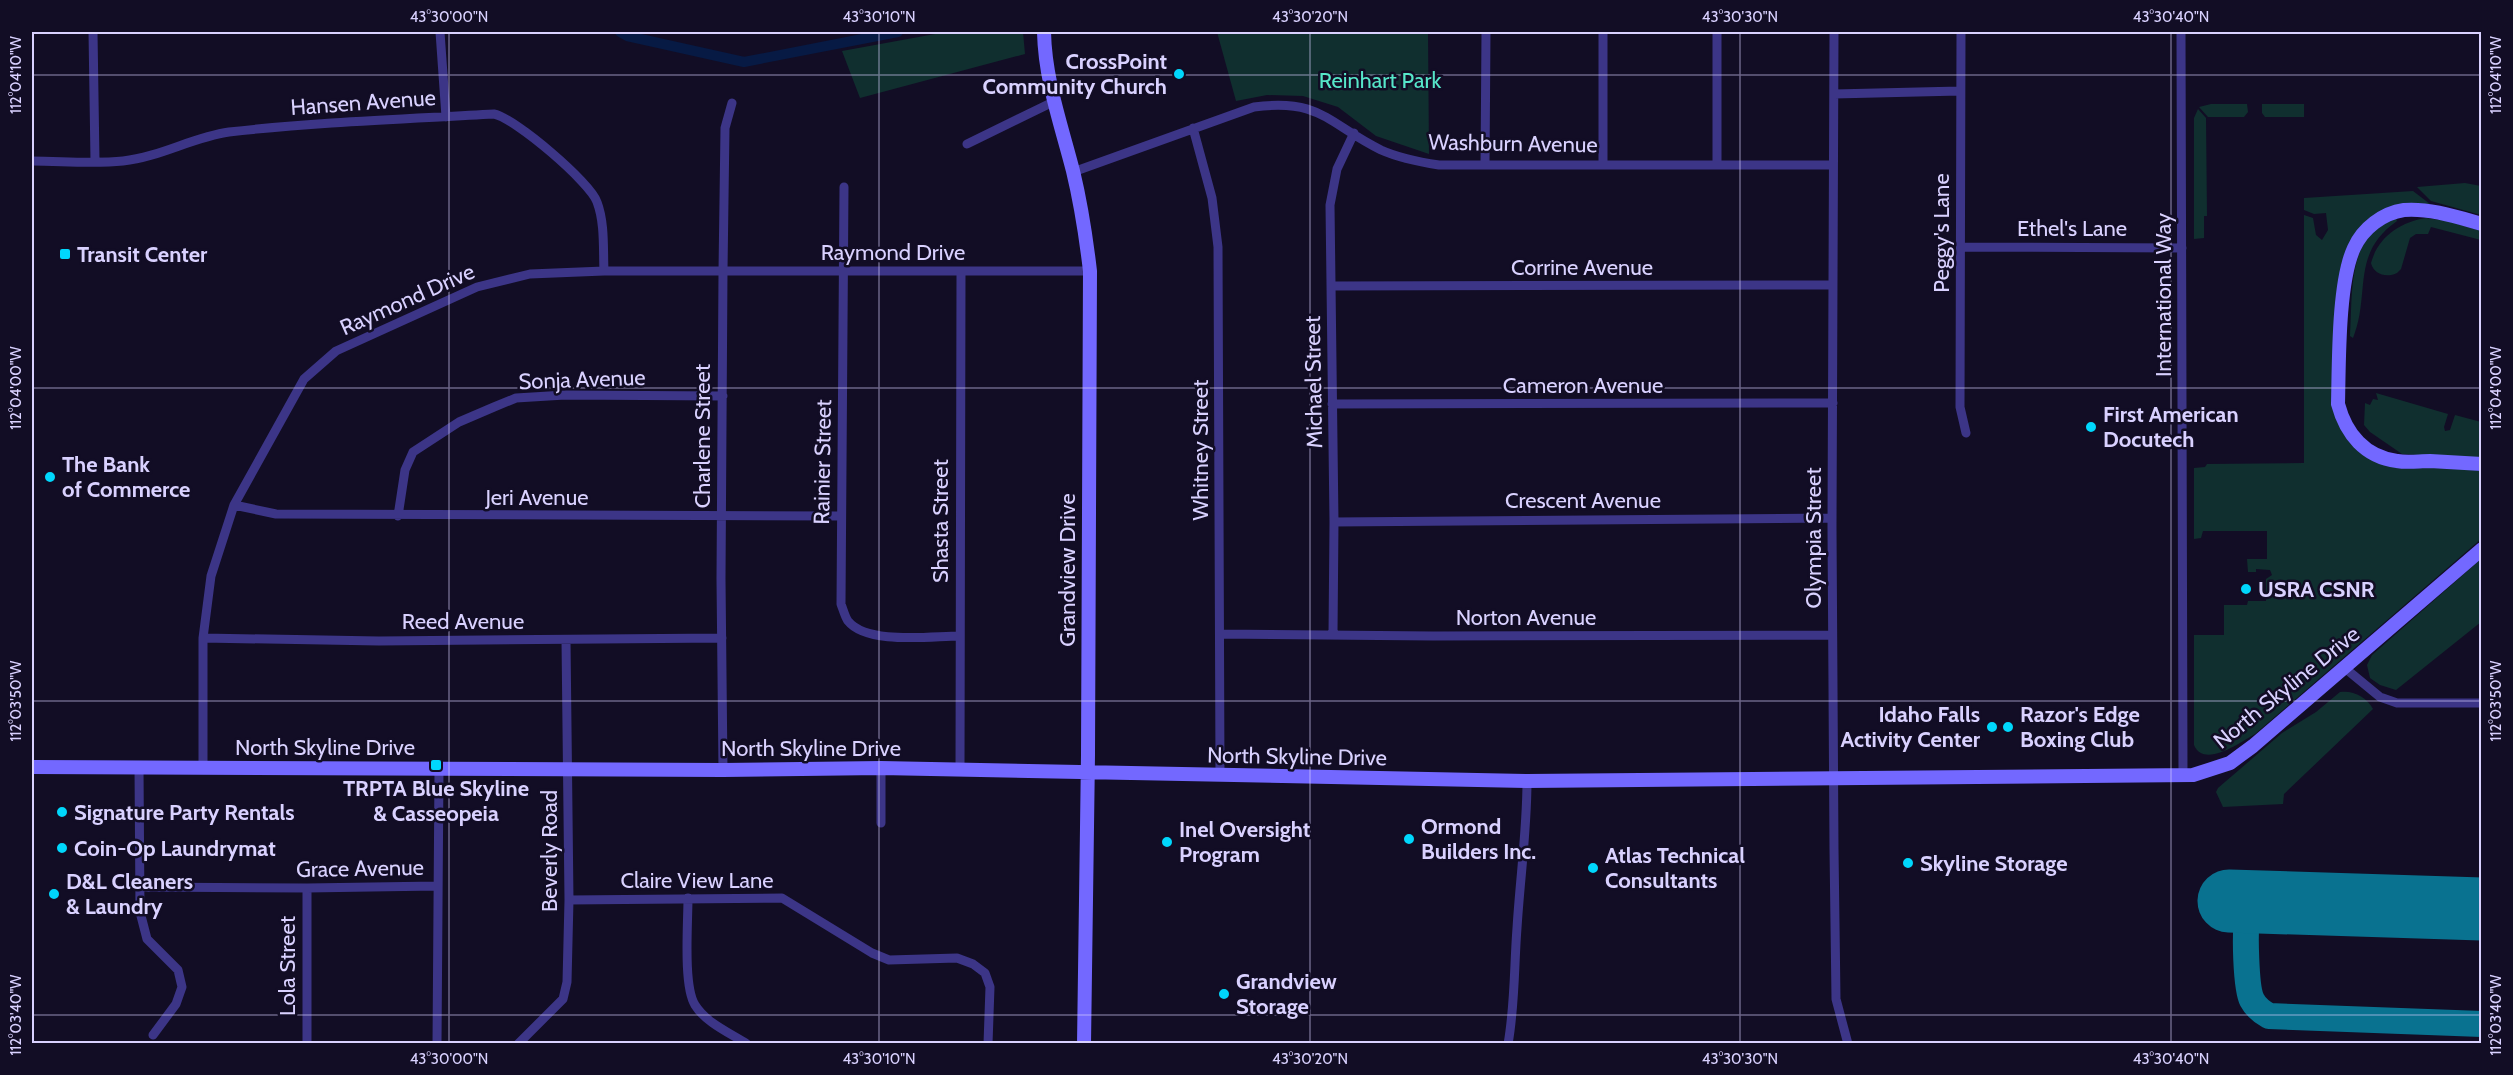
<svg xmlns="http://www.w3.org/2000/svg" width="2513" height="1075" viewBox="0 0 2513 1075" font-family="Cabin,sans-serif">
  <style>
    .green { fill: #102f2f }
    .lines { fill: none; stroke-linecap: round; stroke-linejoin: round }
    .canal { stroke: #071a44; stroke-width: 10 }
    .taxiway { stroke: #097290; stroke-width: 26 }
    .runway { stroke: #097290; stroke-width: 63 }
    .street { stroke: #3c3587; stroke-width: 9 }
    .secondary { stroke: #7368ff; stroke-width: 14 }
    .ticks { fill: none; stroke: #d9d1ff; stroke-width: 1.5; stroke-opacity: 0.45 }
    .poi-dot { fill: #00d7fc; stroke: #120d25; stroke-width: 2 }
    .labels { text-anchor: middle; stroke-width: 5; stroke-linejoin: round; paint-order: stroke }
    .poi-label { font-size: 22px; font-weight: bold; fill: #d9d1ff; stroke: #120d25; text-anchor: start }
    .park-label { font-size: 22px; fill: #56e6c9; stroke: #120d25 }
    .street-label { font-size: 22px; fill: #d9d1ff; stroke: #120d25 }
    .neatline { fill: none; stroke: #d9d1ff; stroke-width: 2 }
    .ticks-label { font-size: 15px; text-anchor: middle; fill: #d9d1ff }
  </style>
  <rect width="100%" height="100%" fill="#120d25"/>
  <path class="green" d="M946,32H1023L1025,54L860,98L842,51Z
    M1217,32H1428L1429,154L1376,136L1338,107L1303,96L1267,95L1236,101Z
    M2211,104H2247L2248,112L2244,117H2208L2199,107Z
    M2262,104H2304V117H2265L2262,113Z
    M2198,109L2206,118L2207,216H2204V238L2194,239V118Z
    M2465,183L2481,186V215L2431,201L2417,187Z
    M2413,191L2430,204L2404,205L2359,230L2334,391L2362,450L2481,471V539L2255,734C2241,742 2204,769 2194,745V635H2224V605H2247L2248,601H2266V579L2272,575L2270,570L2256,569V572H2248L2247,559H2267V531H2203L2201,538L2194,539V468L2205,467L2207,464L2304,463V215L2313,218L2316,235L2322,240L2328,230L2326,213L2314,214L2304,210V198Z
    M2396,218L2397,221C2350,254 2371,293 2353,338L2350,336C2353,294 2346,234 2396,218Z
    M2426,218L2448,221L2481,231V240L2431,227L2428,234H2416L2410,238L2401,269L2397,273C2387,278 2374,275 2371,263C2378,237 2400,222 2426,218Z
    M2376,393L2448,414L2444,427L2445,431L2450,430L2455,415L2481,422V459L2402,454L2370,432L2364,425L2365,403L2370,405L2373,399L2378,400Z
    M2481,559V622L2396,690L2380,685L2370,678L2367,665L2372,655Z
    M2340,692C2353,690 2367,697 2373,709L2284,794L2283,804L2223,807L2216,792L2218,788L2282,733L2316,712Z"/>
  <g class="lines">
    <path class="canal" d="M620,32L627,36L744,62L898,32"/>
    <path class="taxiway" d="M2265,902C2258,905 2251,909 2248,917C2244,929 2246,989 2252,1000C2256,1008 2262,1012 2269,1016L2482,1024"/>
    <path class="runway" d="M2229,901L2482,909"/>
    <path class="street" d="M93,32L95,161
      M440,32L446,117
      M1603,32V164
      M1834,32L1832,527L1834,849L1836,999L1848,1044
      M1961,32L1960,407L1966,433
      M2181,32L2183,775
      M1834,94L1960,91
      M1193,128L1212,198L1218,247L1220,775
      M967,144L1053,102
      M32,161C61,161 93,164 123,161C160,157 193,137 229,132C317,122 406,119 494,114C515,118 591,183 597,202C605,223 603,249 604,271
      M1485,165L1486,32
      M1717,165V32
      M1073,172L1254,107C1321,98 1328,124 1381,150C1399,158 1419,162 1439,165H1833
      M844,187L841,604C843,609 845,617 848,621C867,645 931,636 959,636
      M1961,247L2182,248
      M1331,286L1833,285
      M1332,404L1833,403
      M234,505L276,514L840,516
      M398,516L405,470L413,452L459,422L494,407L516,398L565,395L723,396
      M1334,522L1832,518
      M1220,634L1433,636L1832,635
      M1333,634L1334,522L1330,205L1337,169L1354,133
      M203,638L379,641L722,638
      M2346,669L2380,697L2397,703H2482
      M139,767L140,912L147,939L178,970L182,987L176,1004L153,1035
      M203,767V638L211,576L234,505L304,379L336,351L477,287L530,274L604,271H1090
      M881,768V823
      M723,770L721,579L723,271L725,128L732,103
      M960,770L961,272
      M139,887L307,888L437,886
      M307,888V1044
      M688,898C688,923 683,986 695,1005C706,1023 730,1033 747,1044
      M569,900L782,898L872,953L889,960L957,958L973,964L985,973L990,987L988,1044
      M437,1044L439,769
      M518,1044L563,999L567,982L569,900L566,640
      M1508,1044C1515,1005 1514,967 1517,928C1520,879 1527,830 1527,781"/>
    <path class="secondary" d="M1044,32C1045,80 1061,124 1073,171C1081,204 1086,237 1090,271L1088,755L1084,1044
      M2482,224C2457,217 2430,208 2404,210C2383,213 2363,228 2354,248C2338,282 2339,363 2338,404C2346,434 2365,457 2397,461C2408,463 2419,461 2430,461C2447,462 2464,463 2482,464
      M32,767L723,770L881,768L1527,781L2193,775L2230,763L2253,746L2482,549"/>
  </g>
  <path class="ticks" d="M449,32V1044M879,32V1044M1310,32V1044M1740,32V1044M2171,32V1044M32,75H2482M32,388H2482M32,701H2482M32,1015H2482"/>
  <g class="poi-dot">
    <circle cx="1179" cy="74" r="6"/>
    <rect x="59" y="248" width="12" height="12" rx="3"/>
    <circle cx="2091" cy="427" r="6"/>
    <circle cx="50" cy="477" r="6"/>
    <circle cx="2246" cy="589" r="6"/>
    <circle cx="1992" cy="727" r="6"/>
    <circle cx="2008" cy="727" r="6"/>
    <rect x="430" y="759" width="12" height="12" rx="3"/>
    <circle cx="62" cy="812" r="6"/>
    <circle cx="1409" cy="839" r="6"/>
    <circle cx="1167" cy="842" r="6"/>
    <circle cx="62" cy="848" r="6"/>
    <circle cx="1908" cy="863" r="6"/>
    <circle cx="1593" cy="868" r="6"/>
    <circle cx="54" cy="894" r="6"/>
    <circle cx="1224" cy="994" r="6"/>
  </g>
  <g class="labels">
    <g class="poi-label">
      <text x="1167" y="69" text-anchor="end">CrossPoint<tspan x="1167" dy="25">Community Church</tspan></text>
      <text x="77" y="262">Transit Center</text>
      <text x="2103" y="422">First American<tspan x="2103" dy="25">Docutech</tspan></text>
      <text x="62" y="472">The Bank<tspan x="62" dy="25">of Commerce</tspan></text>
      <text x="2258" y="597">USRA CSNR</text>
      <text x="1980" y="722" text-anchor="end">Idaho Falls<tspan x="1980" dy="25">Activity Center</tspan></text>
      <text x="2020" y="722">Razor's Edge<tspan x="2020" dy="25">Boxing Club</tspan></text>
      <text x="436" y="796" text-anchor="middle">TRPTA Blue Skyline<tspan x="436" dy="25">&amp; Casseopeia</tspan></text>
      <text x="74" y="820">Signature Party Rentals</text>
      <text x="1421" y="834">Ormond<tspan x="1421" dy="25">Builders Inc.</tspan></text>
      <text x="1179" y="837">Inel Oversight<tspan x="1179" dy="25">Program</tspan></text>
      <text x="74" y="856">Coin-Op Laundrymat</text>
      <text x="1605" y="863">Atlas Technical<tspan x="1605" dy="25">Consultants</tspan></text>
      <text x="1920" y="871">Skyline Storage</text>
      <text x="66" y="889">D&amp;L Cleaners<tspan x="66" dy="25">&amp; Laundry</tspan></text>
      <text x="1236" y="989">Grandview<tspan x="1236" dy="25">Storage</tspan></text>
    </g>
    <g class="park-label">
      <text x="1380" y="88">Reinhart Park</text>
    </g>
    <g class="street-label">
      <text transform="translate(363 102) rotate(-4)" y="8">Hansen Avenue</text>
      <text transform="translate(1513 143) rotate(1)" y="8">Washburn Avenue</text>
      <text x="2072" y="236">Ethel's Lane</text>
      <text transform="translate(1941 233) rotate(-90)" y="8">Peggy's Lane</text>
      <text x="893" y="260">Raymond Drive</text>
      <text x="1582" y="275">Corrine Avenue</text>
      <text transform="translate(2163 295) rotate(-90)" y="8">International Way</text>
      <text transform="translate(407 299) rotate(-24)" y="8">Raymond Drive</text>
      <text transform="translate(582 379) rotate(-2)" y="8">Sonja Avenue</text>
      <text transform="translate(1313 382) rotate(-91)" y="8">Michael Street</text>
      <text x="1583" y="393">Cameron Avenue</text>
      <text transform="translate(702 436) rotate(-90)" y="8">Charlene Street</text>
      <text transform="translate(1200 450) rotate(-90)" y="8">Whitney Street</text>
      <text transform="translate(822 462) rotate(-89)" y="8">Rainier Street</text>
      <text x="537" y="505">Jeri Avenue</text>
      <text x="1583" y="508">Crescent Avenue</text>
      <text transform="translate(940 521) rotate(-90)" y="8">Shasta Street</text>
      <text transform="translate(1813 538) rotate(-90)" y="8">Olympia Street</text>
      <text transform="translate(1067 570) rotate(-90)" y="8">Grandview Drive</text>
      <text x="1526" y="625">Norton Avenue</text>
      <text x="463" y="629">Reed Avenue</text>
      <text transform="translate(2286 687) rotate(-39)" y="8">North Skyline Drive</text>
      <text x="325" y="755">North Skyline Drive</text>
      <text x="811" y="756">North Skyline Drive</text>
      <text transform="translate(1297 756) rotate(1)" y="8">North Skyline Drive</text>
      <text transform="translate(549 851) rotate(-90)" y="8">Beverly Road</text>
      <text transform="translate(360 868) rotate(-1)" y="8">Grace Avenue</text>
      <text x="697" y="888">Claire View Lane</text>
      <text transform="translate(287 966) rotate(-90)" y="8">Lola Street</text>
    </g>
  </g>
  <rect width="2513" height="1075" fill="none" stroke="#120d25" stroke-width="66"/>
  <rect x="33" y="33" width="2447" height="1009" class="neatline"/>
  <g class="ticks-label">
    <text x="449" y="22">43°30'00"N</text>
    <text x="879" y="22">43°30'10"N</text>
    <text x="1310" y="22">43°30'20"N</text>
    <text x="1740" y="22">43°30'30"N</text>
    <text x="2171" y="22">43°30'40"N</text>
    <text transform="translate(2496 75) rotate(-90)" y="5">112°04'10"W</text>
    <text transform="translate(16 75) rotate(-90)" y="5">112°04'10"W</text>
    <text transform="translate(2496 388) rotate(-90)" y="5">112°04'00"W</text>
    <text transform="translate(16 388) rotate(-90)" y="5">112°04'00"W</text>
    <text transform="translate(2496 701) rotate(-90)" y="5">112°03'50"W</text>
    <text transform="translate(16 701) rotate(-90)" y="5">112°03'50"W</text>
    <text transform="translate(2496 1015) rotate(-90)" y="5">112°03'40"W</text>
    <text transform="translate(16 1015) rotate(-90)" y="5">112°03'40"W</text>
    <text x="449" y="1064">43°30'00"N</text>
    <text x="879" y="1064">43°30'10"N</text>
    <text x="1310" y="1064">43°30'20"N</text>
    <text x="1740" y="1064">43°30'30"N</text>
    <text x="2171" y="1064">43°30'40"N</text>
  </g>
</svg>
